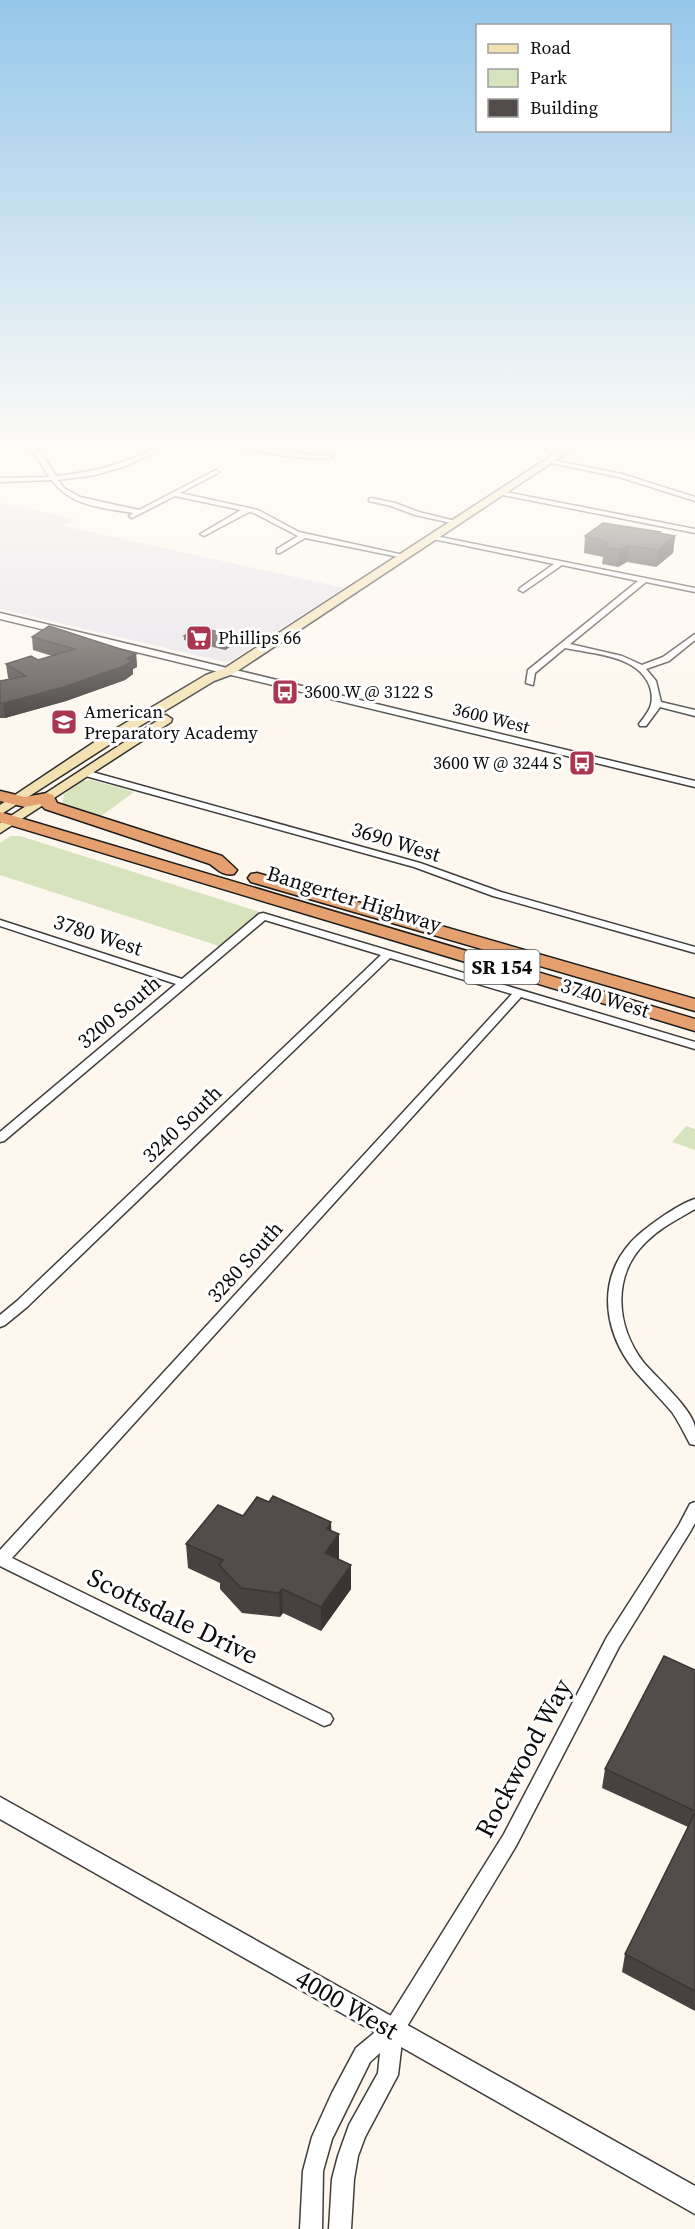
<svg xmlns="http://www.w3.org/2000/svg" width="695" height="2229" viewBox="0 0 695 2229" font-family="'Source Serif 4',serif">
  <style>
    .industrial { fill: #e8e2ea }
    .green { fill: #d7e3bc }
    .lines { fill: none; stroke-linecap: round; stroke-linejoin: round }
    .minor-casing { stroke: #3f3f3f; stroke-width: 3 }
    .tertiary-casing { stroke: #3f3f3f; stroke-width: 3 }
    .secondary-casing { stroke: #2e2e2e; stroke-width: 3 }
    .trunk-casing { stroke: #1d1d1d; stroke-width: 3 }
    .minor { fill: #fff; fill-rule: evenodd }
    .tertiary { fill: #fff; fill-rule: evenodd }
    .secondary { fill: #f4e1b2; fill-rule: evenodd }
    .trunk { fill: #e4a06e; fill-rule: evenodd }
    .wall { fill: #474140 }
    .shaded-wall { fill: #3a3534 }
    .building { fill: #534c4a; stroke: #3a3534; stroke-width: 1.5 }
    .labels { text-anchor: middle; stroke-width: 6; stroke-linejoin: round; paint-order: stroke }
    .far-poi-label { font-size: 18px; fill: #0c0c0c; stroke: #fff; text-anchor: start }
    .far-street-label { font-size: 18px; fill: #0c0c0c; stroke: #fff }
    .shield { fill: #fff; stroke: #555; stroke-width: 1.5 }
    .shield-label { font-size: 20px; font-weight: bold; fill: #0c0c0c }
    .street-label { font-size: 21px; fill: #0c0c0c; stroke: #fff }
    .near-street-label { font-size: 26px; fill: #0c0c0c; stroke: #fff }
  </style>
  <rect width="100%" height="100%" fill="#fdf7ee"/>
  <path class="industrial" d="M0,503L77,519L64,526L344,588L232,660L225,662L0,609Z"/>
  <path class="green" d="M91,780L134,792L101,816L62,805L64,794L83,781Z
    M11,836H20L260,912L219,946L0,875V843Z
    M686,1126L695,1129V1150L672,1142Z"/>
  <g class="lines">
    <defs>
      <path id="minor" d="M25,444H31L41,452L56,476C99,472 127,462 166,444H173L126,466L95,475L58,480L64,488L80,497L139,510L216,470L219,472L218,473L180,493L258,510L299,532L408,556L404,558L305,538L280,553H277V549L298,536L254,513L249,512L204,536L200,534L202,533L241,510L175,496L132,518L129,516L133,513C104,508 69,506 52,480L0,482V478L49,477L36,455Z
        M232,444C255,442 281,451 304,454C313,456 324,453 332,457C319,463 245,451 232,444Z
        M548,459L622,474L695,497V501L619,477L546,462V460Z
        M500,491L695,529V533L498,494L497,493Z
        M371,498L395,503L419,512L459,522L456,524L415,515L391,506L369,501V499Z
        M430,535L695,588V592L646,582L570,644L622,656L642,665L663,657L695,634V640L669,661L646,669L656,681L661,702L695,710V716L660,707L646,726H640L639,724C649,711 655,704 650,687C639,655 593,654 565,648L535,673L533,685L526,683L528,670L638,581L562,565L523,592L519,590L520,588L554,564L433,539H430Z
        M85,770L420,863L501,892L695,947V953L493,896L414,867L82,775L80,773Z
        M263,913L695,1042V1049L521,997L12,1558L330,1714L333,1719L330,1724L324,1726L0,1566V1550L512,994L390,958L27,1307L5,1325L0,1327V1315L17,1301L381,955L265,920L4,1141L0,1142V1132L176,984L0,926V920L182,979L259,914Z
        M695,1199V1209C678,1219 660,1228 646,1242C611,1276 616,1327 644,1363C657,1378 692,1409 695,1427C695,1433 695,1440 695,1445L690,1444C684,1433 679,1422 672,1412C660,1398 647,1385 635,1371C604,1333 596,1281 631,1242C643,1229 678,1204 695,1199Z
        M695,1502V1523L690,1532L619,1647L516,1846L403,2033L398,2075L365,2137L358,2156L354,2179L351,2229H329L332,2179L338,2156L349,2125L378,2073L380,2053L370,2062L332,2139L323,2171L322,2229H300L303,2171L312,2137L332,2093L356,2048L386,2023L504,1834L607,1637L679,1525L690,1504Z"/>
      <path id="tertiary" d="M0,613L695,781V787L0,619Z
        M0,1797L695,2186V2214L0,1819Z"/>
      <path id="secondary" d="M569,444H580L233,674L214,681L112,743L0,815V805L102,737L206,675L225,668Z
        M166,715L172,719L171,722L0,833V823Z"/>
      <path id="trunk" d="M0,791L25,797L47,793L53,795L57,803L222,856L237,870L234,874C223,876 218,870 210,864L45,809L40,804L25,807L0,801Z
        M0,812L695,1019V1031L0,822Z
        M257,873L695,999V1011L251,882L248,878L251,874Z"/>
    </defs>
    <use href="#minor" class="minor-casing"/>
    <use href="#tertiary" class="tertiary-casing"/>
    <use href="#secondary" class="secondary-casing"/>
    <use href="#trunk" class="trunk-casing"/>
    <use href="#minor" class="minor"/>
    <use href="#tertiary" class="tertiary"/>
    <use href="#secondary" class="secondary"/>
    <use href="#trunk" class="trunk"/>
  </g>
  <path class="wall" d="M659,533L675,536L673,553L656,567L627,562L618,567L602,564L603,557L584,553L585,536Z
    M184,636L239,637V641L225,650L184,640Z
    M32,637L136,654L137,667L133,669V674L125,680L66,701L5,718H0V681L10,679L8,678L6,664L38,660L52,656L33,650Z
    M243,1516L332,1531L338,1559L351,1565V1589L321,1631L283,1613L280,1617L242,1613L220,1589V1583L188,1568L186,1544Z
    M695,1670V2011L622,1972L625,1954L688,1827L602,1788L605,1769Z"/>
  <path class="shaded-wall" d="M675,536L673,553L656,567L658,550Z
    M629,546L627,562L618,567L620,550Z
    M239,637V641L225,650V645Z
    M136,654L137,667L133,669V674L125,680L66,701L5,718L3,704L127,658Z
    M331,1522L332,1544L339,1534V1559L325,1577V1553L327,1529Z
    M351,1565V1589L321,1631V1607Z
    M282,1589L283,1613L280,1617L279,1593Z"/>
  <path class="building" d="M603,523L660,532L658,533L675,536L658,550L629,546L620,550L604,547L608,542L585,536Z
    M49,626L136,654L127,658L132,661L124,666L64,687L0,704V681L26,676L6,664L31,656L38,660L75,649L32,637Z
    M198,627L239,637L225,645L184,636Z
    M273,1496L331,1522L327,1529L339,1534L325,1553L351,1565L321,1607L282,1589L279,1593L241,1588L219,1565L223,1560L186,1544L218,1505L243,1516L257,1497L269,1502Z
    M664,1656L695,1670V1811L605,1769Z
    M695,1813V1991L625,1954Z"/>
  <linearGradient id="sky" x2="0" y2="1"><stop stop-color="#95c7ea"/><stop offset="0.59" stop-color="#fefbf7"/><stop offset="1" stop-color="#fefbf7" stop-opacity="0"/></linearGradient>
  <rect width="695" height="756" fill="url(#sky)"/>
  <defs>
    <symbol id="supermarket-square" viewBox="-11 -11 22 22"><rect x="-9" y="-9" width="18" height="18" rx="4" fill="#a93751" stroke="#fff"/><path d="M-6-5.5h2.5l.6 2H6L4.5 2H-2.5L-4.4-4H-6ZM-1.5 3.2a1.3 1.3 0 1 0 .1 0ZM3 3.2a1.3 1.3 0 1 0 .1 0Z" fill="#fff"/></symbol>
    <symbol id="bus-square" viewBox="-11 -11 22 22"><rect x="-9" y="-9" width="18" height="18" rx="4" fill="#a93751" stroke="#fff"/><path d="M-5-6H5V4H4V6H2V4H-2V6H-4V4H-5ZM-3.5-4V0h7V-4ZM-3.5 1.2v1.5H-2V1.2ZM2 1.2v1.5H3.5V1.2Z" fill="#fff"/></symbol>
    <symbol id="school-square" viewBox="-11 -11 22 22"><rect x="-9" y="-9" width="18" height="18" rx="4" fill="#a93751" stroke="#fff"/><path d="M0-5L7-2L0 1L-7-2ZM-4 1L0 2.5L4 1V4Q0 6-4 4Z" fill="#fff"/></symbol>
  </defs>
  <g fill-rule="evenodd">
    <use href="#supermarket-square" x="184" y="623" width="30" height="30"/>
    <use href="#bus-square" x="270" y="677" width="30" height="30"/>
    <use href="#school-square" x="49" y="707" width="30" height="30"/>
    <use href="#bus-square" x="567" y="748" width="30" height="30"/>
  </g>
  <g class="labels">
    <g class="far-poi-label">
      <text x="218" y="644">Phillips 66</text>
      <text x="304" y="698">3600 W @ 3122 S</text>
      <text x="84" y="718">American<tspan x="84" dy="21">Preparatory Academy</tspan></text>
      <text x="562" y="769" text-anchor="end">3600 W @ 3244 S</text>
    </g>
    <g class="far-street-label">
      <text transform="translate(491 718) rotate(14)" y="6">3600 West</text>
    </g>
    <rect class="shield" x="464.5" y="950" width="75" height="34" rx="4.5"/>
    <g class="shield-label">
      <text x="502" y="974">SR 154</text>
    </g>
    <g class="street-label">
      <text transform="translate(396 842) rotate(17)" y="7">3690 West</text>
      <text transform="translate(354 899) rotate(17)" y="7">Bangerter Highway</text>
      <text transform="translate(98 935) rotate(18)" y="7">3780 West</text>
      <text transform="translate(605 998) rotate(17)" y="7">3740 West</text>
      <text transform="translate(119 1012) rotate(-40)" y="7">3200 South</text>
      <text transform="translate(182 1124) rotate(-44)" y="7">3240 South</text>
      <text transform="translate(245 1262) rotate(-48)" y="7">3280 South</text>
    </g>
    <g class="near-street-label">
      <text transform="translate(173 1616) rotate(26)" y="9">Scottsdale Drive</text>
      <text transform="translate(523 1758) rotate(-62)" y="9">Rockwood Way</text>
      <text transform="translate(347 2004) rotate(30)" y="9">4000 West</text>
    </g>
  </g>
  <rect x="476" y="24" width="195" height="108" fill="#ffffff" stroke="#9e9e9e" stroke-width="1.5"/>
  <rect x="488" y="44" width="30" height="9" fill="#f4e1b2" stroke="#9e9e9e" stroke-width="1.5"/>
  <text x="530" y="54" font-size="18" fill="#0c0c0c">Road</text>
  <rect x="488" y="69" width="30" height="18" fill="#d7e3bc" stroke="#9e9e9e" stroke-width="1.5"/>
  <text x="530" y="84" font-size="18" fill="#0c0c0c">Park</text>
  <rect x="488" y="99" width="30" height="18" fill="#534c4a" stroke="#9e9e9e" stroke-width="1.5"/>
  <text x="530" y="114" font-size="18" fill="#0c0c0c">Building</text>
</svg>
